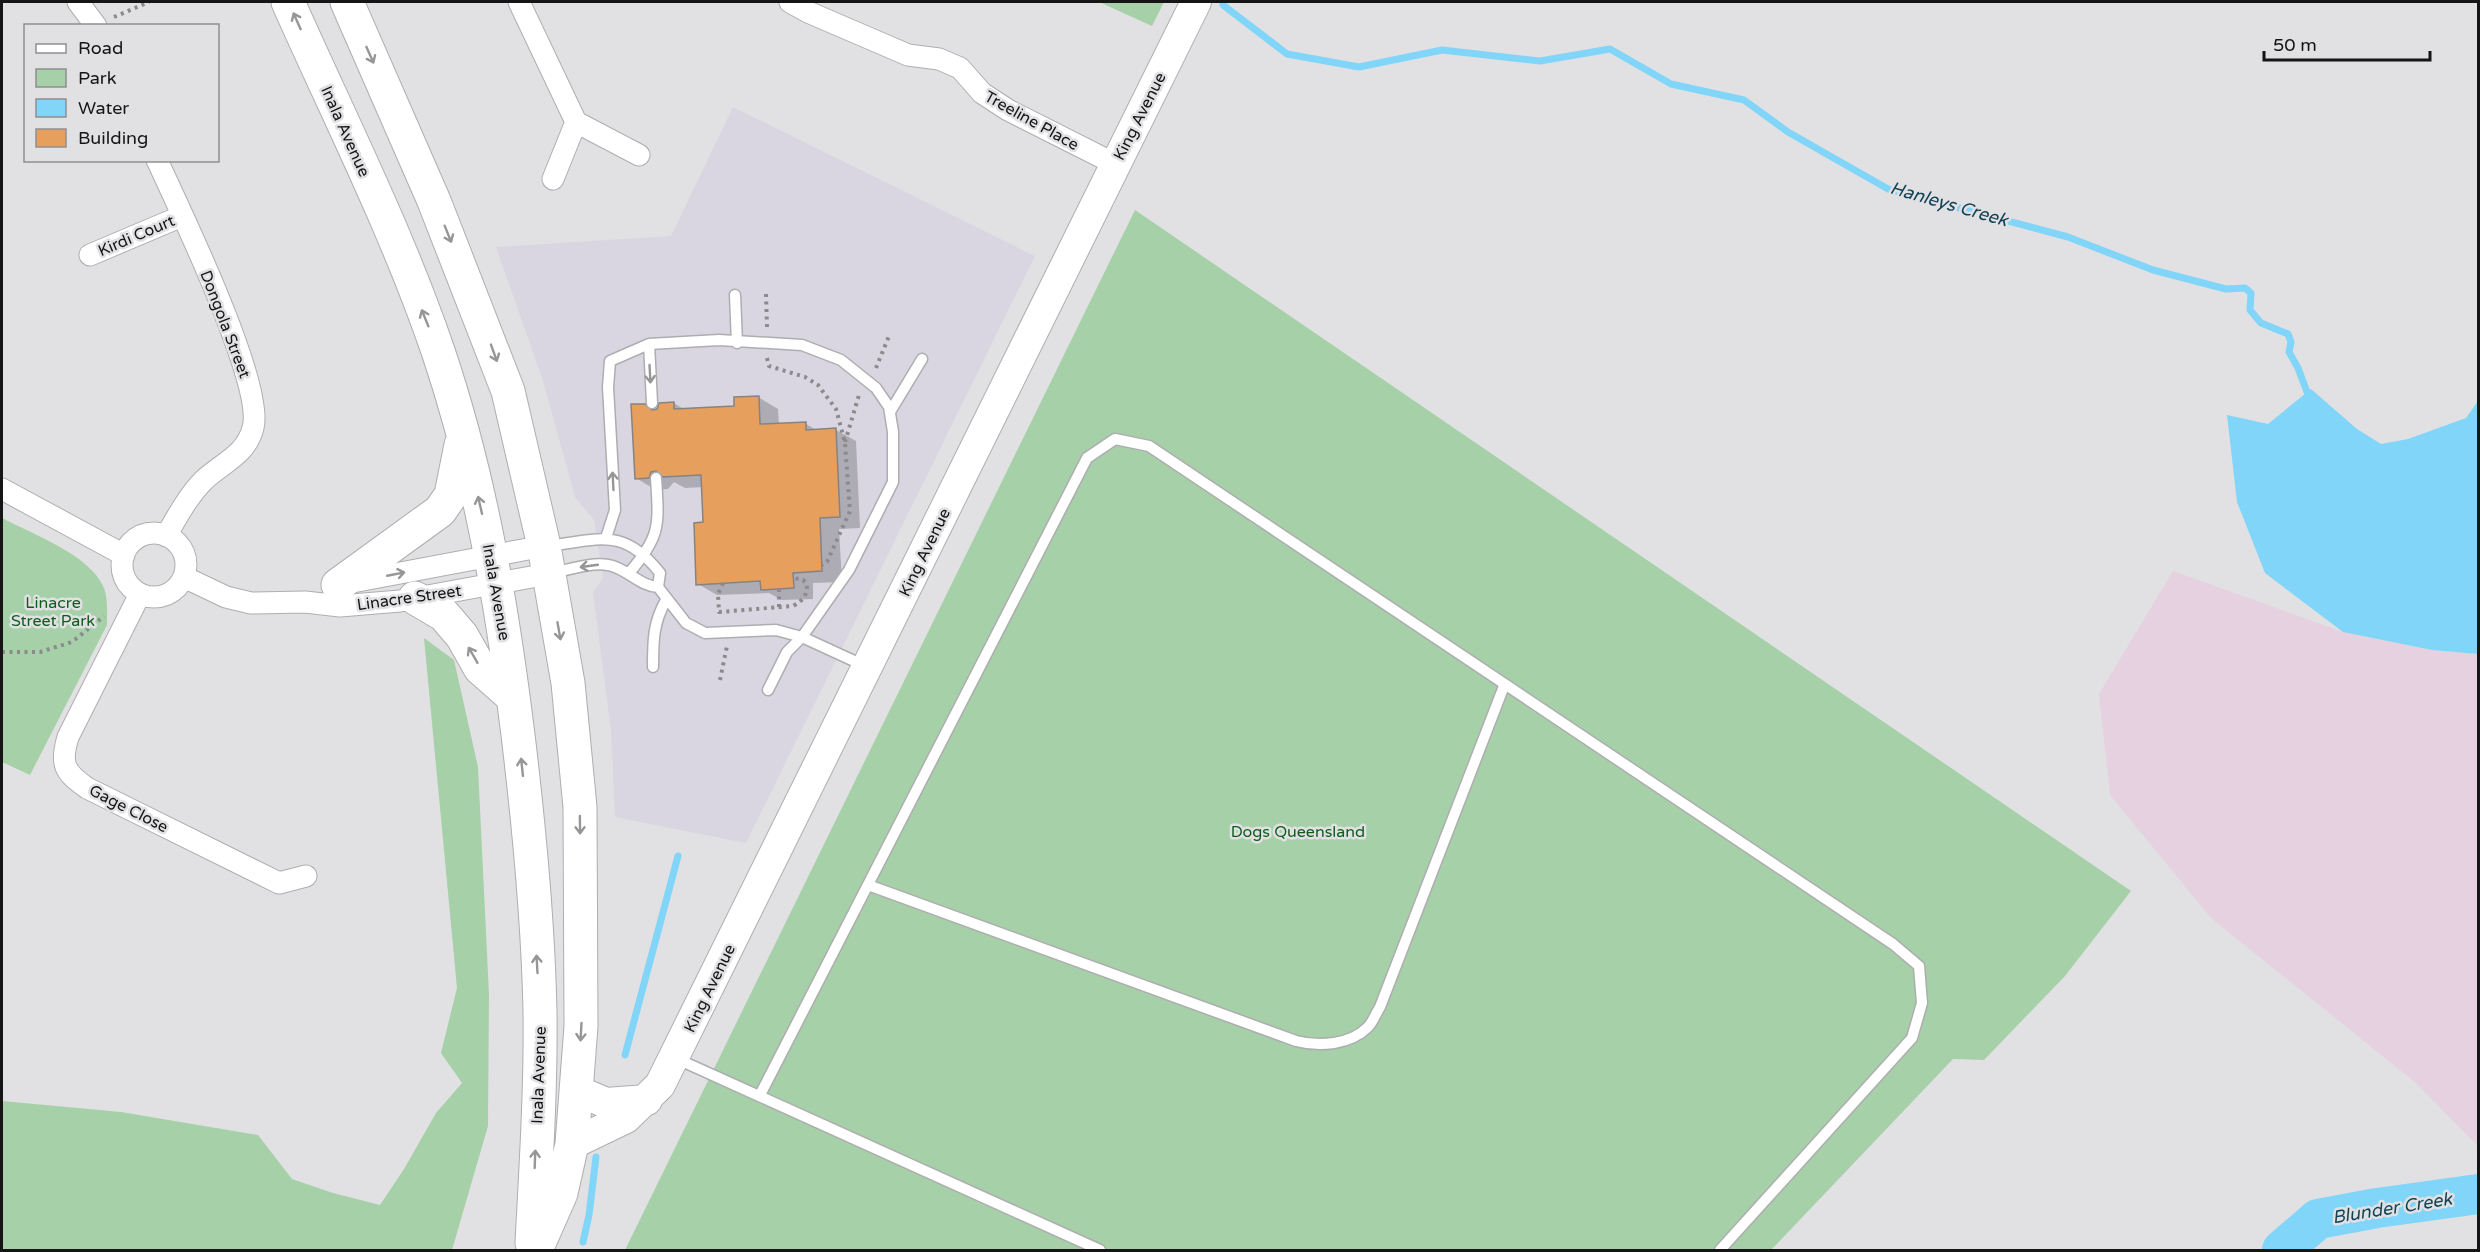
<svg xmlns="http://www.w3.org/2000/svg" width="2480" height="1252" viewBox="0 0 2480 1252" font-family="'Varela Round',sans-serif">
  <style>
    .built { fill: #d9d6e1 }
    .industrial { fill: #e5d1df }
    .green { fill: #a6d0a7 }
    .water { fill: #81d5f8 }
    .shadow { fill: #0003 }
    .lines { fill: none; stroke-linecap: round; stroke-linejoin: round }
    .stream { stroke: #81d5f8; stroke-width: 7 }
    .river { stroke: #81d5f8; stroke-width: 40 }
    .building { fill: #e79f5d; stroke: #868381; stroke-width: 1.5 }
    .lane-casing { stroke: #aeadb0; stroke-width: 13 }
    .street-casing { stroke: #aeadb0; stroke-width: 23 }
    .secondary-casing { stroke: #aeadb0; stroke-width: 32 }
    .primary-casing { stroke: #aeadb0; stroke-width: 35 }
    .path { stroke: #8b8b8d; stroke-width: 4; stroke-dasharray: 3 4.5; stroke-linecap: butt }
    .lane { stroke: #fff; stroke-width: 10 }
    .street { stroke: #fff; stroke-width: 21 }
    .secondary { stroke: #fff; stroke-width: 30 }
    .primary { stroke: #fff; stroke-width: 33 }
    .oneway { stroke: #969696 }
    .labels { text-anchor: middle; stroke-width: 5; stroke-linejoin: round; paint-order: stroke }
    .street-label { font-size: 16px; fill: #151516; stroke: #e1e1e4 }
    .park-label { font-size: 16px; fill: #0f5b1c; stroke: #e1e1e4 }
    .water-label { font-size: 18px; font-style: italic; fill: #134456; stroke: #e1e1e4 }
  </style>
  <rect width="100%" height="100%" fill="#e1e1e4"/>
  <path class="built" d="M733,107L1035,256L746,843L615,817L611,731L593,593L603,578L594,520L575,497L543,381L496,247L671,236Z"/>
  <path class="industrial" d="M2173,571L2343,632L2432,650L2478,654V1146L2416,1083L2211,918L2110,795L2099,694Z"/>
  <path class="green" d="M1099,2H1164L1152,26Z
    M1135,210L2131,891L2065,976L1984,1060L1953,1059L1771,1250H625Z
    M2,518C32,534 91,555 104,588C108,599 107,613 107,625L30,775L2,762Z
    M424,638L454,660L478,767L489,995L488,1126L452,1250H2V1101L121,1112L258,1135L292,1179L333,1193L380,1205L404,1169L436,1113L462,1083L441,1053L457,988Z"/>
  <path class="water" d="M2311,389L2357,429L2381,444L2408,439L2466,418L2478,401V654L2432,650L2343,632L2265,573L2237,502L2227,415L2268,424Z"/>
  <path class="shadow" d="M758,397L778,409L779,425L806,424L818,431L836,430L856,441L860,528L839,529L842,582L813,583V599L782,600L769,593L717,595L698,584L705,523L703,487L685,488L674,482L668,489L656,490L636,478L644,405L654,411L674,403L685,410L736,408Z"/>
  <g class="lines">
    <path class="stream" d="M1223,5L1287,54L1359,67L1442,50L1540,61L1610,49L1671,84L1744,100L1788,132L1888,189L2068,237L2153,270L2226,289L2245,288L2251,293L2250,310L2261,323L2288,334L2291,342L2289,352L2298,368L2310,400
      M625,1055L678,856
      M583,1242L589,1215L596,1157"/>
    <path class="river" d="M2282,1250L2318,1219L2377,1208L2478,1194"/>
  </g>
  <path class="building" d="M759,396L760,424L806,422V430L836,428L840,517L820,518L822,571L793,573L794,588L761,590L760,581L696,585L694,523L703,522L701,475L663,477L656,471L651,472L649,478L635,479L631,404H645L652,410L657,409L659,403L674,402V409L734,406V397Z"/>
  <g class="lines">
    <defs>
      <path id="lane" d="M735,295L737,343
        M649,344L652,403
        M890,412L922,359
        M606,538L615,510L608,387L610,361L649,344L719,340L802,345L841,360L876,388L889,407L893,432V482L849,570L802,637L787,652L768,690
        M547,546C599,540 623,526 660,573L658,587L686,623L705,633L776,630L802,637L865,666
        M552,573C568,570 591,562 608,565C627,568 639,586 658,587
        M629,573C661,536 659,525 656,478
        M653,667C653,641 653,623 666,600
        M868,885L1296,1041C1319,1047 1350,1045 1368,1027C1373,1022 1376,1013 1380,1007L1504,686
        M675,1058L1100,1250
        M760,1095L1087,458L1115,439L1149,446L1893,944L1919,966L1922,1003L1912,1038L1720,1250"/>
      <path id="street" d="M78,2L96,26
        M519,2L576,122L639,155
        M790,2L808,12L908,55L939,59L960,68L982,93L1008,110L1115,164
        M157,160C179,208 265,385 253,428C246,455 222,463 204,480C188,496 177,517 166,536
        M553,179L576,122
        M90,255L182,216
        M2,489L124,555
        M122 565a32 32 0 1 1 64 0a32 32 0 1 1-64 0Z
        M184,577L226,597L251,603L305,602L340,606L400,601L548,574
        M347,583L544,546
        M140,594L68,737C60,764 64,772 87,788L279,883L306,876"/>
      <path id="secondary" d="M578,1091L606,1103L647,1100
        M572,1144L626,1118L660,1085L1196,2"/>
      <path id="primary" d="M288,2C339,117 397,231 438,351C480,475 502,605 518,735C529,826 538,919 540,1011C541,1088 536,1166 532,1243
        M347,2L434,201L508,391L544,546L568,683L580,807L581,1026L572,1144L561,1193L536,1250
        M338,585L440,511L451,495L461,445
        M415,598L444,615L462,636L480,668L513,697"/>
    </defs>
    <use href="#lane" class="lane-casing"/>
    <use href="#street" class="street-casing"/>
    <use href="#secondary" class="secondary-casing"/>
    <use href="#primary" class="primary-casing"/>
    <path class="path" d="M114,17L149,2
      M766,294L767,327
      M767,358L769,366L805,377L818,385L836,409L845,443L850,511L827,562L822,565
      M876,368L889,336
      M845,442L859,395
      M723,583L718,594L719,612L793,606C804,600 807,595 807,584L803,580L794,578
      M779,589V608
      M2,652H40L72,642L104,616
      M720,680L727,646"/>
    <use href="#lane" class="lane"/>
    <use href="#street" class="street"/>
    <use href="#secondary" class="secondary"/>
    <use href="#primary" class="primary"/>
  </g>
  <defs><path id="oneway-shaft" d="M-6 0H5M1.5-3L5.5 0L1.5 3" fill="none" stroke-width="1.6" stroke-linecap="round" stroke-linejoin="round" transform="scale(1.5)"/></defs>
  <g class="oneway">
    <use href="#oneway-shaft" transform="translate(297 21) rotate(-114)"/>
    <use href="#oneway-shaft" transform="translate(370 55) rotate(66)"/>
    <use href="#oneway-shaft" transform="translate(448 234) rotate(68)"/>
    <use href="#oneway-shaft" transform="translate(425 318) rotate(-112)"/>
    <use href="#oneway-shaft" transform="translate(494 353) rotate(70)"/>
    <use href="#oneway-shaft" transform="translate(650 374) rotate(87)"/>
    <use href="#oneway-shaft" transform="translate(613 481) rotate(-93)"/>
    <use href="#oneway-shaft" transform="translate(480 505) rotate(-103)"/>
    <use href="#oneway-shaft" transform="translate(589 566) rotate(172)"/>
    <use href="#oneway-shaft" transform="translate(396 574) rotate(-11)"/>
    <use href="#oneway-shaft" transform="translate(559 631) rotate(80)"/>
    <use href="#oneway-shaft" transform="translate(473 655) rotate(-120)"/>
    <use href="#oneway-shaft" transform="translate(522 767) rotate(-96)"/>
    <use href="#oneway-shaft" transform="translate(580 825) rotate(89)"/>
    <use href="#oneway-shaft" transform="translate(537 964) rotate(-93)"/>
    <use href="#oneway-shaft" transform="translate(581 1032) rotate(93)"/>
    <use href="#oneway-shaft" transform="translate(535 1159) rotate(-88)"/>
  </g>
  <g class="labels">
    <g class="street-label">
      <text transform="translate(1139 116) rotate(-63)" y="6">King Avenue</text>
      <text transform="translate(1032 120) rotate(29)" y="6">Treeline Place</text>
      <text transform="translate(346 131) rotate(66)" y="6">Inala Avenue</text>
      <text transform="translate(136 235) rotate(-23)" y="6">Kirdi Court</text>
      <text transform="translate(226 324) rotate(69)" y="6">Dongola Street</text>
      <text transform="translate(924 552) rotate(-64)" y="6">King Avenue</text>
      <text transform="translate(497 592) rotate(80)" y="6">Inala Avenue</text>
      <text transform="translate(409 597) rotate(-8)" y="6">Linacre Street</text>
      <text transform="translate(129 808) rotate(27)" y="6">Gage Close</text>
      <text transform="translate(709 988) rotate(-64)" y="6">King Avenue</text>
      <text transform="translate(538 1075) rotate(-88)" y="6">Inala Avenue</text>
    </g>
    <g class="park-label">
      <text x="53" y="608">Linacre<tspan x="53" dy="18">Street Park</tspan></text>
      <text x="1298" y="837">Dogs Queensland</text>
    </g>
    <g class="water-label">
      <text transform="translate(1949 204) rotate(16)" y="6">Hanleys Creek</text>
      <text transform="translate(2392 1208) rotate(-9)" y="6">Blunder Creek</text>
    </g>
  </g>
  <rect width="2480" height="1252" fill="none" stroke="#151516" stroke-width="6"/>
  <rect x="24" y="24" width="195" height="138" fill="#e1e1e4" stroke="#8f8f92" stroke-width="1.5"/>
  <rect x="36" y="44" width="30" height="9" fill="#ffffff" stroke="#8f8f92" stroke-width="1.5"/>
  <text x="78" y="54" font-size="18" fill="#151516">Road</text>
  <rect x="36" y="69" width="30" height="18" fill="#a6d0a7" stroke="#8f8f92" stroke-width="1.5"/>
  <text x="78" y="84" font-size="18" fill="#151516">Park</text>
  <rect x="36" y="99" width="30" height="18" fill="#81d5f8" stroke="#8f8f92" stroke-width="1.5"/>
  <text x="78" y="114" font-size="18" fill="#151516">Water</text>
  <rect x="36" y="129" width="30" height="18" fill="#e79f5d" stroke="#8f8f92" stroke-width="1.5"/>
  <text x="78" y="144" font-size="18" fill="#151516">Building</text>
  <path d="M2264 51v9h166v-9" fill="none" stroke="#151516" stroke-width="3"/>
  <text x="2273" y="51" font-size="18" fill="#151516" stroke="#e1e1e4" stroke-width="4.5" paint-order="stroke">50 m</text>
</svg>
